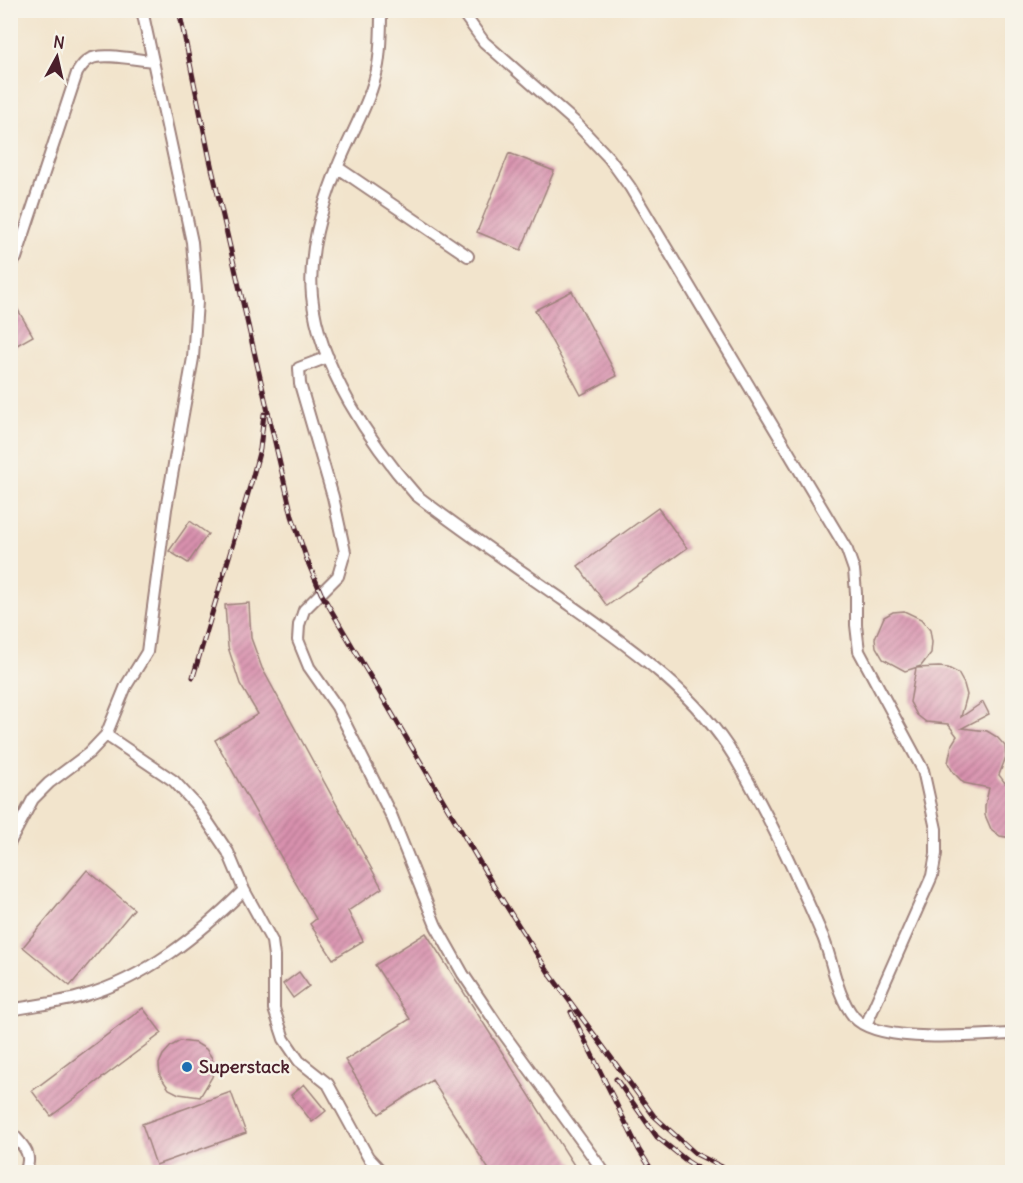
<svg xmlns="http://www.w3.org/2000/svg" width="1023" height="1183" viewBox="0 0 1023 1183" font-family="Delius,sans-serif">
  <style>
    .building { fill: url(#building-hatch) }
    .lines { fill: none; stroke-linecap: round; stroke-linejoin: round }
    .minor-casing { stroke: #9e827c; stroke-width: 14 }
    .minor { stroke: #fff; stroke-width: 10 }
    .rail-casing { stroke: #4a1f2b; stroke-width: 5 }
    .rail { stroke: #f7f3e8; stroke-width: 3; stroke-dasharray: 9; stroke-linecap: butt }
    .poi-dot { fill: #1f6fb2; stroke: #f7f3e8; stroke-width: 2 }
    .labels { text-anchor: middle; stroke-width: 5; stroke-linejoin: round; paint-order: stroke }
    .poi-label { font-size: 18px; font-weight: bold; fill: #4a1f2b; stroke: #f7f3e8; text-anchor: start }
  </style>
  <defs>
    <pattern id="building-hatch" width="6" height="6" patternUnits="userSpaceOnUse" patternTransform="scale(1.5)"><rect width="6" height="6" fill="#d891ae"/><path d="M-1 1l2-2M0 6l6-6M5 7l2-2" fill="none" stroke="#b1768e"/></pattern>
  </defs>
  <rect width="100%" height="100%" fill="#f7f3e8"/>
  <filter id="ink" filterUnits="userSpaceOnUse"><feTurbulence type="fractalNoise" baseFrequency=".0167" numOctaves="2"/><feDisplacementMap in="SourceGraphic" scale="12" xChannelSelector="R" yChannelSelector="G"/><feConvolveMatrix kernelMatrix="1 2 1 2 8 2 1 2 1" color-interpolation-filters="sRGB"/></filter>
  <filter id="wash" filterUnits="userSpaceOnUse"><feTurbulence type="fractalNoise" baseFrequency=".008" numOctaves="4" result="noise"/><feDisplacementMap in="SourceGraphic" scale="24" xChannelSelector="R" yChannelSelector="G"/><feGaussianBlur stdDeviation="1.35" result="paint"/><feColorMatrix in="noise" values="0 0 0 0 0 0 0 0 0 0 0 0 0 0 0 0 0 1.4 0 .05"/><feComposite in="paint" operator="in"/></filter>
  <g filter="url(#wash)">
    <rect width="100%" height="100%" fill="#f2e4cc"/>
    <g id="blocks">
      <path class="building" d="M509,153L554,171L521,250L477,232Z
        M572,291L617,376L581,395L535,310Z
        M10,296L33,336L10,349Z
        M658,508L687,548L607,606L578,566Z
        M190,521L208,534L188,563L169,551Z
        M249,603L251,638L262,668L382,888L348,911L363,941L333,959L310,924L316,919L215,740L258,714L240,684L228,647L225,605Z
        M904,611L921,619L930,630L932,642L931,653L921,666L905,671L883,659L876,647L875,638L884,617L893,612Z
        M939,667L948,668L958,673L964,684L967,695L961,717L983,702L989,714L962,728L987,731L997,737L1005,746L1006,757L999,775L1005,783L1012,782V838L1000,836L991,829L985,815V806L989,788L964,783L953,772L948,763L952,744L957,736L948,724L926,722L917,715L910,702L916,668Z
        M87,870L134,909L70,986L23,947Z
        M426,933L579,1173H491L432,1080L379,1114L345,1060L410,1019L375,965Z
        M299,972L309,986L293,998L283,984Z
        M143,1008L162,1033L51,1116L32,1091Z
        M180,1041L196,1043L206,1049L212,1058L214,1070L212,1077L200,1097L179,1094L169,1089L160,1076L159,1064L163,1055L171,1046Z
        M304,1084L326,1111L312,1122L291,1095Z
        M231,1092L246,1133L156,1165L142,1124Z"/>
    </g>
  </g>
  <g filter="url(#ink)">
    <use href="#blocks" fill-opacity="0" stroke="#9e827c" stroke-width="1.5"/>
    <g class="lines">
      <defs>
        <path id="minor" d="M381,10C381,29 381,47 378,65C371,103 349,136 336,171C321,210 308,253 312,296C319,367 370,443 416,495C464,532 514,566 563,600C627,645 694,690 735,758C769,815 797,876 823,937C833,962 836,995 854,1017C878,1045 977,1035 1012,1034
          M461,10L484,42L575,122L609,158L630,187L847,550L854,570L856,593V625L859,651L923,770L936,829V854L932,876L866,1025
          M337,167L468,256
          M10,265L16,258L77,73C80,68 84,62 90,59C103,52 137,60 153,61
          M328,357L299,368L300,384L333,497L345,552L338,576L304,610L299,625L298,640L309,667L337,707L392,817L436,926L463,974L498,1026L604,1172
          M106,735L174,781L197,806L228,852L244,890L272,941L274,956V1009L284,1039L299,1061L328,1084L368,1157L382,1172
          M10,842L33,799L49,783L89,753L106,735L126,686L147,652L166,509L193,358L197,302L192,242L142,10
          M10,1010C34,1005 60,1003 83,996C146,978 199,935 244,890
          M10,1131C22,1145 34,1153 25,1172"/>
      </defs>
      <use href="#minor" class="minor-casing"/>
      <use href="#minor" class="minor"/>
      <defs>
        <path id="rail" d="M179,10L210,160L292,516L307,560L321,593L496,890L549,973L654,1116L696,1154L732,1172
          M193,677L251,483L260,449L264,414
          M571,1012L639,1150L653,1172
          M616,1079L657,1137L687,1161L704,1172"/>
      </defs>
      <use href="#rail" class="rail-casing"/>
      <use href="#rail" class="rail"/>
    </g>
  </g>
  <circle class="poi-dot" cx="187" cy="1067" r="6"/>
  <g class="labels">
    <g class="poi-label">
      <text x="199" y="1073">Superstack</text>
    </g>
  </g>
  <rect width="1023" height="1183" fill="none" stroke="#f7f3e8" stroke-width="36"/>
  <g transform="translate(57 57) rotate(8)" stroke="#f7f3e8" stroke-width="4.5" paint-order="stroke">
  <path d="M0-4.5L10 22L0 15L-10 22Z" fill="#4a1f2b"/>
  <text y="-9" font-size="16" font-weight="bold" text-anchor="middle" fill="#4a1f2b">N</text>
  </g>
</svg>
